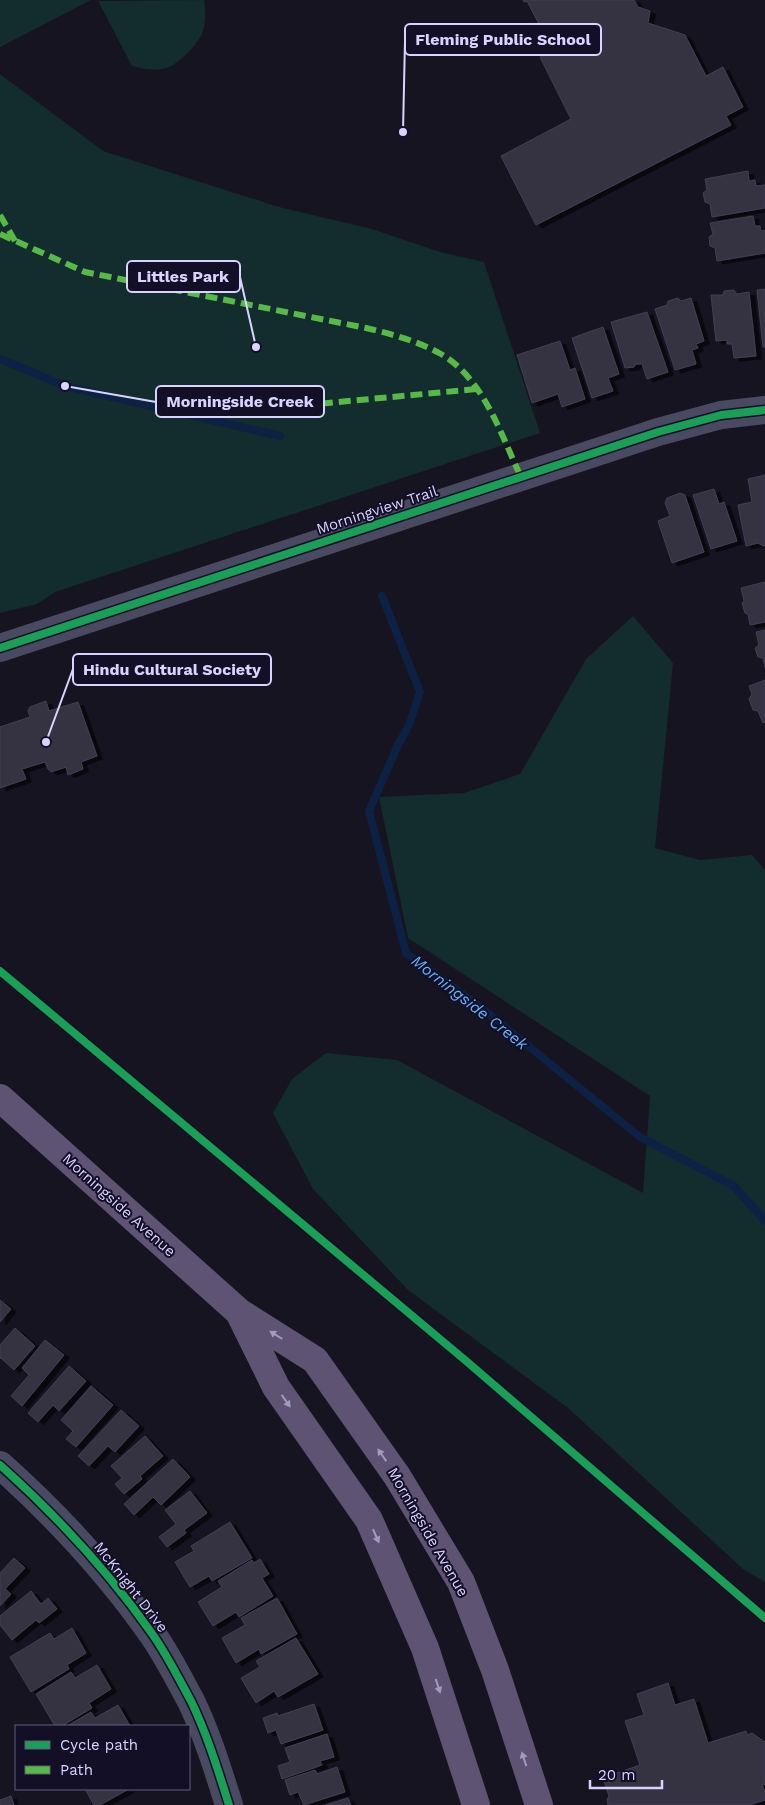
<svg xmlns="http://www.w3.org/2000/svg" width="765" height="1805" viewBox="0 0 765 1805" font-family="'Work Sans',sans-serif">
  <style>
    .green { fill: #132c2d }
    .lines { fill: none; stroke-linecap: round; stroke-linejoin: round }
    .stream { stroke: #0d2144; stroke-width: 8 }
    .building { fill: #343243; stroke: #433f54; filter: url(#shadow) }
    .minor { stroke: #4a4962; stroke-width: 28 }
    .major { stroke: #5e5373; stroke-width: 28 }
    .quiet { stroke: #58b947; stroke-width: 6; stroke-dasharray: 12 6; stroke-linecap: butt }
    .cycleway-casing { stroke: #130f26; stroke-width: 11 }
    .cycleway { stroke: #1a9f57; stroke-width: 8 }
    .oneway { fill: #a29ac0 }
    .labels { text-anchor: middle; stroke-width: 4; stroke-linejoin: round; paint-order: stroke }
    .street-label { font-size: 15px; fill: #d9d4ff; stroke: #130f26 }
    .water-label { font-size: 16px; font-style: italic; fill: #62b6ff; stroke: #130f26 }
    .leader { fill: none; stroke: #d9d4ff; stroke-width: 2 }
    .callout-dot { fill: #d9d4ff; stroke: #130f26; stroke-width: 2 }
    .callout { fill: #130f26; stroke: #d9d4ff; stroke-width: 2 }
    .callout-label { font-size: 16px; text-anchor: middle; font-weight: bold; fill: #d9d4ff }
  </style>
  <defs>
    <filter id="shadow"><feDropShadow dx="5.5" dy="3" stdDeviation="0" flood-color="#0009"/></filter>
  </defs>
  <rect width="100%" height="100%" fill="#161421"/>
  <path class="green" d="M0,0H91L0,47Z
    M204,0C206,11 206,23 202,34C197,45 178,65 166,68C155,71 142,69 132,66L98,1Z
    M0,74L103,151L279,207L372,229L440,252L484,262L540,433L55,592L37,604L0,613Z
    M633,616L673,663L655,848L700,860L752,855L765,870V1582L743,1569L568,1408L408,1290L313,1189L273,1113L292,1079L326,1053L397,1060L643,1193L650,1096L408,938L379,797L464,793L520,774L586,659Z"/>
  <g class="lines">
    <path class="stream" d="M0,359L65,386L280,436
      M382,596L420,692L409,725L398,745L369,811L406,953L483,1009L640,1137L734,1186L765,1221"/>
  </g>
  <path class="building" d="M523,0H634L638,7L650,11L648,23L685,35L706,76L723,67L743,107L726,116L731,125L536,225L501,156L571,119L540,57L553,51L527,1L524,2Z
    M748,171L749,181L755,180L756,186L765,185V208L712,217L710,204L705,202L703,193L707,190L705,179Z
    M753,216L755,226H760L761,231L765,230V253L717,261L715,248L710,246L709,237L713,234L710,223Z
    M765,289V347H763L757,290Z
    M734,290L737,294L749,292L756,356L734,358L732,344H727V340L716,341L711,295H723L724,291Z
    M678,298L681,301L691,298L704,341L696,344L698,348L692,350L696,364L675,370L655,309L667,305L668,301Z
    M647,312L668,372L647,379L642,364H636L634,367L625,368L611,322Z
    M603,327L619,374L608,378L613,391L592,398L572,338Z
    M560,341L570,370L575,368L585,399L562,407L558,394L532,403L517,355Z
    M765,475V545L763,546L758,543L746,546L738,505L752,502L748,479Z
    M714,489L719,504L724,502L737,541L711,549L693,495Z
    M680,493L685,495L704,552L672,563L658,521L670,516L665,503L667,498Z
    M765,582V622L750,625L748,614L745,613L742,603L744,601L741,588Z
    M765,630V668L763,658L758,657L755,648L759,645L756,632Z
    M765,680V722L763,723L758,711L753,710L749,699L752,694L749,686Z
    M46,701L49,711L78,702L97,756L81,762L83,769L68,775L66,767L51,772L48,769L45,762L22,769L26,779L0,788V727L30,717L28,711L30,707Z
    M0,1300L11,1309L0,1322Z
    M15,1328L35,1346L14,1370L1,1358L0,1359V1345Z
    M45,1340L64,1355L22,1406L11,1396L29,1375L22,1368Z
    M69,1366L86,1381L59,1411L53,1405L38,1422L28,1413Z
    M91,1386L113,1405L76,1447L66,1439L73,1431L61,1420Z
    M121,1410L139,1426L115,1452L108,1446L89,1466L78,1456Z
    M145,1436L163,1456L140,1476L142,1479L124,1494L115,1484L122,1478L111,1466Z
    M173,1459L190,1477L161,1505L153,1497L134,1515L124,1504Z
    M190,1491L207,1513L184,1530L186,1533L167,1547L159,1537L176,1524L165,1510Z
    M230,1522L252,1558L212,1581L209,1576L190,1587L175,1562L194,1551L191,1546Z
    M14,1558L25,1568L5,1589L11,1594L0,1606V1573Z
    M260,1559L269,1574L262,1578L273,1596L239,1617L236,1612L213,1626L198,1602L222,1587L218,1581L252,1560L254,1563Z
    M31,1591L41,1604L48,1598L57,1609L39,1623L36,1620L12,1640L0,1625V1616Z
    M277,1598L297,1634L261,1654L259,1649L236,1663L222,1638L245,1625L241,1618Z
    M72,1628L86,1653L67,1665L69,1669L31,1692L10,1657L50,1633L54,1639Z
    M296,1638L318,1674L278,1697L274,1691L256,1703L241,1678L260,1667L256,1661Z
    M97,1665L111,1689L89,1703L92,1708L62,1726H55L36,1694L71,1672L75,1678Z
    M668,1683L675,1705L694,1699L708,1743L746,1731L747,1735L752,1733L765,1742V1784L762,1785L765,1792V1800L749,1805H608L607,1800L609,1796L603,1778L640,1765L625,1721L644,1715L637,1694Z
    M314,1704L323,1730L281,1744L276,1730L268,1733L263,1718L277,1713L278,1716Z
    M118,1705L130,1726H67L91,1712L95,1718Z
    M327,1734L334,1757L320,1761L322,1765L282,1779L278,1766L290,1762L285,1748Z
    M337,1767L345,1792L304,1805L298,1792L290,1795L285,1780L315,1770L317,1774Z
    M85,1789H129L100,1805H94Z
    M11,1796L14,1805H0V1800Z
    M348,1798L351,1805H325Z"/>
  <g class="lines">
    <path class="minor" d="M0,648L658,432L721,415L765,410
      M0,1465C57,1516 109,1572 153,1635C167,1655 179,1679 191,1701C207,1734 218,1770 229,1805"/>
    <path class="major" d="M0,1098L239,1312L315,1360L397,1476L461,1582L495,1670L539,1805
      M239,1312L276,1387L369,1520L425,1648L476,1805"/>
    <path class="quiet" d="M0,215L15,241
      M0,234L85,272L366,328C391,334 418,341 441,354C484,379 501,435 521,477
      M285,407L477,389"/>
    <defs>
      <path id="cycleway" d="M0,648L658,432L721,415L765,410
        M0,971L465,1360L765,1618
        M0,1465C57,1516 109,1572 153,1635C167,1655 179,1679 191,1701C207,1734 218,1770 229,1805"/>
    </defs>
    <use href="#cycleway" class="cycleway-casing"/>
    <use href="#cycleway" class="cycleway"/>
  </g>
  <defs><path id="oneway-solid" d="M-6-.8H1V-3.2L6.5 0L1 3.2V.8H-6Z" transform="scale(1.25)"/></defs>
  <g class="oneway">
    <use href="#oneway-solid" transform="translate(276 1335) rotate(-148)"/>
    <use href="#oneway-solid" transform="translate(286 1401) rotate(55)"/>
    <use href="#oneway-solid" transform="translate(382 1455) rotate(-125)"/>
    <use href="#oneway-solid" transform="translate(376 1536) rotate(66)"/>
    <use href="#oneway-solid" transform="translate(438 1686) rotate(72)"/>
    <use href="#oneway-solid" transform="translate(524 1759) rotate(-108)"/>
  </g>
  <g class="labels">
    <g class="street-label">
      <text transform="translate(377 510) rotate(-18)" y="5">Morningview Trail</text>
      <text transform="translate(119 1205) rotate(42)" y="5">Morningside Avenue</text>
      <text transform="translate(428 1532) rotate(60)" y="5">Morningside Avenue</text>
      <text transform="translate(131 1587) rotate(52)" y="5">McKnight Drive</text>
    </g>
    <g class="water-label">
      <text transform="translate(470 1002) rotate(38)" y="6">Morningside Creek</text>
    </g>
  </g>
  <path class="leader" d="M403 132L405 40M256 347L240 277M65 386L156 402M46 742L73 669"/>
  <g class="callout-dot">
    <circle cx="403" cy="132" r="5"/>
    <circle cx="256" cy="347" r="5"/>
    <circle cx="65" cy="386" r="5"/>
    <circle cx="46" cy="742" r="5"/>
  </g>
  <g class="callout">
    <rect x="405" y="24" width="196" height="31" rx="5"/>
    <rect x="127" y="261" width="113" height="31" rx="5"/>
    <rect x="156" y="386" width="168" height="31" rx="5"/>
    <rect x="73" y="654" width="198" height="31" rx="5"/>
  </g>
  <g class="callout-label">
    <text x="503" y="45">Fleming Public School</text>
    <text x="183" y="282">Littles Park</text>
    <text x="240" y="407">Morningside Creek</text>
    <text x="172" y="675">Hindu Cultural Society</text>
  </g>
  <rect x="15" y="1725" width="175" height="65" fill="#130f26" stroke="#625e7d"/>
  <rect x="25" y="1741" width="25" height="8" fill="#1a9f57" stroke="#625e7d"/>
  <text x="60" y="1750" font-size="15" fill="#d9d4ff">Cycle path</text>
  <rect x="25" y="1766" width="25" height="8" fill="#58b947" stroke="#625e7d"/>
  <text x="60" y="1775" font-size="15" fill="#d9d4ff">Path</text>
  <path d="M590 1780v8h72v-8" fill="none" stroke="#d9d4ff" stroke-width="2.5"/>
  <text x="598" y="1780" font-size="15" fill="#d9d4ff" stroke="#130f26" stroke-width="4" paint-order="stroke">20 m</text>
</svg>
